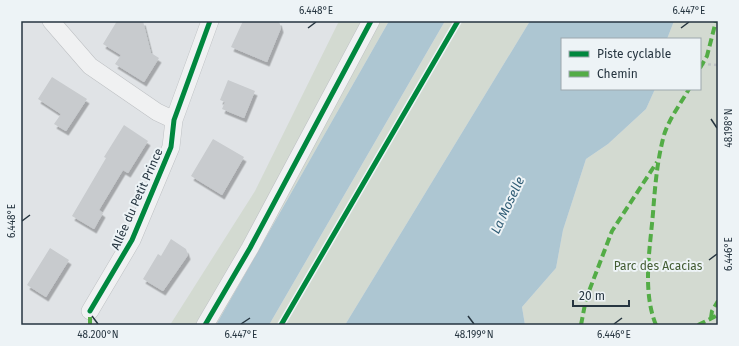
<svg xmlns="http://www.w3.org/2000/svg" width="739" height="346" viewBox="0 0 739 346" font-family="'Fira Sans',sans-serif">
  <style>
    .green { fill: #d3dad1 }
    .water { fill: #adc6d2 }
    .building { fill: #c8cbce; filter: url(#shadow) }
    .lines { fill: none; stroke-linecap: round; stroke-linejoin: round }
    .minor-casing { stroke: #bec1c4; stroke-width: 18 }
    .path { stroke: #bfc3c6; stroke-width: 2.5; stroke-dasharray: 3 3; stroke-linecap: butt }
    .minor { stroke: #f0f1f2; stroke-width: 17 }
    .quiet { stroke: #53ac46; stroke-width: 4; stroke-dasharray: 8 4; stroke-linecap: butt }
    .cycleway-casing { stroke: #edf3f6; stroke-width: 8 }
    .cycleway { stroke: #00873e; stroke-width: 5 }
    .ticks { fill: none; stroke: #263540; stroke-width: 1.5 }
    .labels { text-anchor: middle; stroke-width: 4; stroke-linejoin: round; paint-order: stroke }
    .street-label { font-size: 12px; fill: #263540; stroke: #edf3f6 }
    .park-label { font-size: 12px; fill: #435c33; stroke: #edf3f6 }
    .water-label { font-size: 13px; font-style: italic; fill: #2f5c75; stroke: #edf3f6 }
    .neatline { fill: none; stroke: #263540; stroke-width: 1.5 }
    .ticks-label { font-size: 10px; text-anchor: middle; fill: #263540 }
  </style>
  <defs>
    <filter id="shadow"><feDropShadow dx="2.5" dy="4.5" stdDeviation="0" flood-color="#0004"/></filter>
  </defs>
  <rect width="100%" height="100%" fill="#e0e3e6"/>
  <path class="green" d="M339,21H389L216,325H170L255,191Z
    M445,21H530L345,325H269Z
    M674,21H718V325H525L522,307L556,268L563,230L586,159L608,144L646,109L655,89H700V39H667Z"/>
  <path class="water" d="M389,21H445L269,325H216Z
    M530,21H674L667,39H562V89H655L646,109L608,144L586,159L563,230L556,268L522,307L525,325H345Z"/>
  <path class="building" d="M117,21H143L151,53L159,58L144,82L115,64L121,55L103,44Z
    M243,21H279L281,28L267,62L231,47Z
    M52,77L87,99L66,131L54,124L61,114L38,99Z
    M228,80L255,91L244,118L222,109L225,102L220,100Z
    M124,125L148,141L128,173L123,170L99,210L103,213L94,229L72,216L106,158L104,157Z
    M213,139L244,157L222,195L191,176Z
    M171,239L186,249L188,255L163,291L143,279L158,254L161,256Z
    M50,248L69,260L46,297L27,285Z"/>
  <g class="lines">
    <defs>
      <path id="minor" d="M51,21L90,66L157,112L174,120
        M90,311L132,240L171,147L174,120L210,21
        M205,325L250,248L371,21"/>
    </defs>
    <use href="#minor" class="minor-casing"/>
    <path class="path" d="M702,64L718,65"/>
    <use href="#minor" class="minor"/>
    <path class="quiet" d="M700,68L707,56L716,21
      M711,318L712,311L718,301
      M90,325V311
      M581,325L586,299L612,231L657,162
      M656,325C642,291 650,249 653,213C655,187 657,161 664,135C669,119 681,103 689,89
      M698,325L718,315"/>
    <defs>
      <path id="cycleway" d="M90,311L132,240L171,147L174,120L210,21
        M205,325L250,248L371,21
        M281,325L458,21"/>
    </defs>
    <use href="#cycleway" class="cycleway-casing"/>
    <use href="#cycleway" class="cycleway"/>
  </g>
  <path class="ticks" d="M308,28L316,22M681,28L689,22M711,119L717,128M22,221L30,215M709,260L717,254M92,316L98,324M468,316L474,324M241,324L250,318M614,324L622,318"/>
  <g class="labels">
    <g class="street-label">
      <text transform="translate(137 199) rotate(-66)" y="4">Allée du Petit Prince</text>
    </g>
    <g class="park-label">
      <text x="658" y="270">Parc des Acacias</text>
    </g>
    <g class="water-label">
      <text transform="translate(507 205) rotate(-65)" y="5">La Moselle</text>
    </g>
  </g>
  <rect width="739" height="346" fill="none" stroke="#edf3f6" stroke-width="44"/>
  <rect x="561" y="38" width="140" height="52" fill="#edf3f6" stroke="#9da7ad"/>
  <rect x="569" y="51" width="20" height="6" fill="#00873e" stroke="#9da7ad"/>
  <text x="597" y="58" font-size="12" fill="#263540">Piste cyclable</text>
  <rect x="569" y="71" width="20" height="6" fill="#53ac46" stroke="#9da7ad"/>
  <text x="597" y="78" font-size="12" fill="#263540">Chemin</text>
  <path d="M573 300v6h56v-6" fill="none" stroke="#263540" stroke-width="2"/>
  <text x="579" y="300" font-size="12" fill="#263540" stroke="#edf3f6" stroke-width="3" paint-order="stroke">20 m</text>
  <rect x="22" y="22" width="695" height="302" class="neatline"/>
  <g class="ticks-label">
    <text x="316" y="14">6.448°E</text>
    <text x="689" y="14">6.447°E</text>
    <text transform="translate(728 128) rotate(-90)" y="4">48.198°N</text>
    <text transform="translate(11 221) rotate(-90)" y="4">6.448°E</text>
    <text transform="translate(728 254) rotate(-90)" y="4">6.446°E</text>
    <text x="98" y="338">48.200°N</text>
    <text x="241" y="338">6.447°E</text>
    <text x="474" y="338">48.199°N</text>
    <text x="614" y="338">6.446°E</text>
  </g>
</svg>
